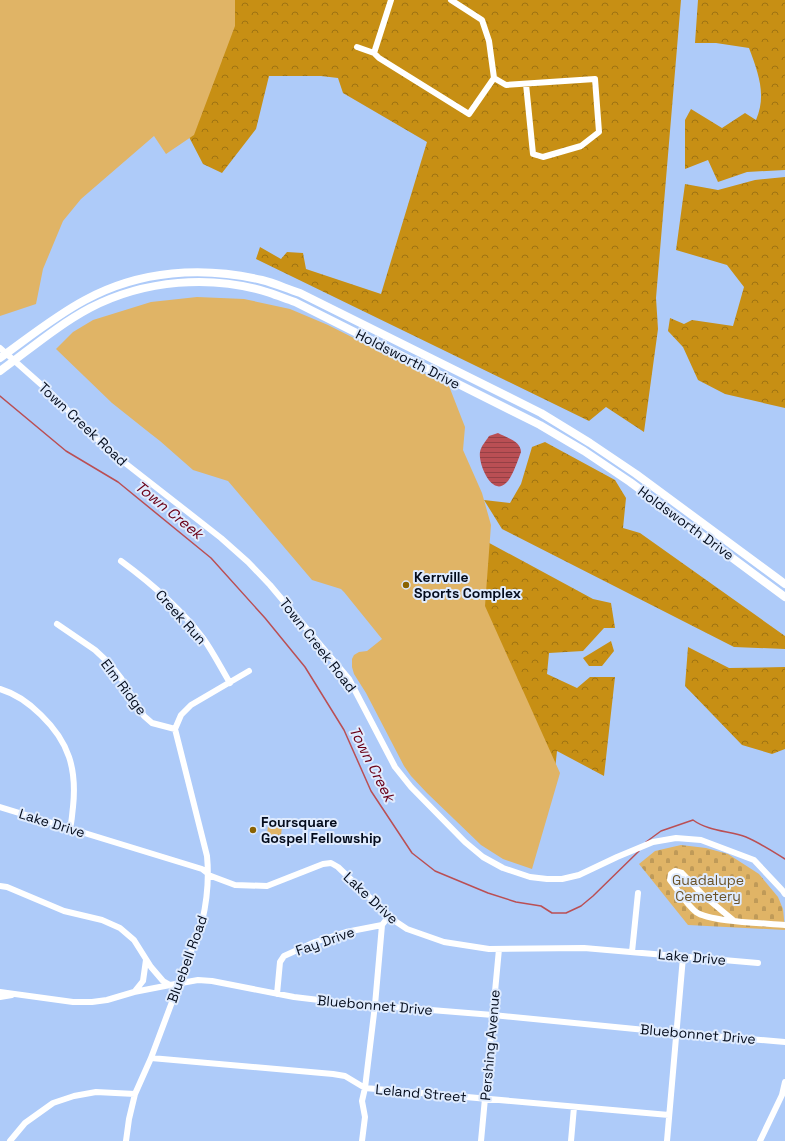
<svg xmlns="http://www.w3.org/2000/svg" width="785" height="1141" viewBox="0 0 785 1141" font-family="'Space Grotesk',sans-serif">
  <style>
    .forest { fill: url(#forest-crowns) }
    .cemetery { fill: url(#cemetery-stones) }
    .park { fill: url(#park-tufts) }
    .pitch { fill: #e0b466 }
    .water { fill: url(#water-rules) }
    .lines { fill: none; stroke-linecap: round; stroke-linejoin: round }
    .stream { stroke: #ba4f54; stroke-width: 1.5 }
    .minor { stroke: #fff; stroke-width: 6 }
    .major { stroke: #fff; stroke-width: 8 }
    .poi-dot { fill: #8a6202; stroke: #dfebfe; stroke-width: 1.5 }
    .labels { text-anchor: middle; stroke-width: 4; stroke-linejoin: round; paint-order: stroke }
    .street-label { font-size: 14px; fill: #040c1c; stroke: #dfebfe }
    .poi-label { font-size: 14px; font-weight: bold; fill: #040c1c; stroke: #dfebfe; text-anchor: start }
    .park-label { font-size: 14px; fill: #6a5227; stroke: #dfebfe }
    .water-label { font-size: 15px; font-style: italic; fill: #6b0017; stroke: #dfebfe }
  </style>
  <defs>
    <pattern id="forest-crowns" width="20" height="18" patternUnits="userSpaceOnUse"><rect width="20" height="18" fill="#c78f14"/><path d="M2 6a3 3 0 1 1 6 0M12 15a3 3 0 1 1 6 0" fill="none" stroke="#9f7312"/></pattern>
    <pattern id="cemetery-stones" width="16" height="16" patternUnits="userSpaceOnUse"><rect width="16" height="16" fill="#e0b466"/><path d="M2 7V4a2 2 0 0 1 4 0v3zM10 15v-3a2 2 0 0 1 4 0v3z" fill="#bf9a58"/></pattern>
    <pattern id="park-tufts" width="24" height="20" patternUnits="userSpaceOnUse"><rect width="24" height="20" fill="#e0b466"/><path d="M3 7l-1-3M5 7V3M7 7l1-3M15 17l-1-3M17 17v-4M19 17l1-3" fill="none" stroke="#bf9a58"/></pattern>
    <pattern id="water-rules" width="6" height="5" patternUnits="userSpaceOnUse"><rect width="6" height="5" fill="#ba4f54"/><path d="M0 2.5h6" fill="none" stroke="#954045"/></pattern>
  </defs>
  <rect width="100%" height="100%" fill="#aecbf9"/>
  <path class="forest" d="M231,0H681L656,298L658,329L644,432L606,407L589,421L256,259L260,247L281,259L287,252L303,253L306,269L381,294L427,142L343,93L338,78L321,76H269L256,129L222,173L203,164L175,110Z
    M698,0H785V170L747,172L718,182L708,160L685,169V120L691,109L722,128L745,113L756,120C767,95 758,72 749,48L716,43H695Z
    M785,177V408L725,394L698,380L683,347L668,331L670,318L684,324L692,320L733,326L744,287L727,265L676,250L685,184L718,190L755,180Z
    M545,442L615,480L626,498L623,528L640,533L785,636V649L734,647L502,529L484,500L510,503L521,484L532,447Z
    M469,532L593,599L611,603L615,628H604L583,651L549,653L547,674L577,688L590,677H615L604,776L557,751L553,788L500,736Z
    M611,641L614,651L602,666H589L583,658Z
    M688,647L729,668L785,667V749L772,754L742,745L685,686Z"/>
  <path class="cemetery" d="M681,845L706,848L728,854L759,874L778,897L783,909L785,930L688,925L639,864L655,851Z"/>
  <path class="park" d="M268,825L282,826L281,836L267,835Z"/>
  <path class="pitch" d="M0,0H235V26L194,135L166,154L154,136L81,199L63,221L43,269L36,304L0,316Z
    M197,297L244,299L290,309L328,325L449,386L465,427L463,450L482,493L491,525L485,606L560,773L532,869L503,859L481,845L427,793L411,776L404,766L366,693L354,674L352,667V659L354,655L359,652L367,651L382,639L344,592L341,589L312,580L228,481L193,470L160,441L151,434L112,403L56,349L73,332L93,320L151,302Z"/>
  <path class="water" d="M498,433C507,438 521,441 521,452C518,460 512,478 506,483C492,497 478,464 480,452C481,446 486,441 489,436Z"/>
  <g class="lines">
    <path class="stream" d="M0,396L66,451L118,482L211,558L265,618L305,667L344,730L371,791L412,853L435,871L488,893L516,902L541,906L552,913H566L581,906L593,896L639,851
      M646,842L661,831L693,820C708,831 729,831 746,837C760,843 772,851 785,859"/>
    <path class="minor" d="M357,47L374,53L379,58L469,114L494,78L489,41L482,20L451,0
      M374,53L391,0
      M494,78L506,85L595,79L599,132L581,146L543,157L533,154L526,84
      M0,348L53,395L82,425L111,452L221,538L248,562L270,585L349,679L395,767L411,787L465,842L483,857L503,868L530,877L547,879H562L579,875L617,857L653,842L676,838L701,840L754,860L783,891L785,894
      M121,561C151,583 180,608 203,638C213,652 221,668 230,683
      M57,624L95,650L110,664L121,678L144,716L152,723L175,729
      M0,689C17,694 29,703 41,715C69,742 77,769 73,807C72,814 72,821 70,828
      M0,807L202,869L211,876L235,885L267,886L323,864L331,863L338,867L392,919L407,929L444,942L489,949L584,948L758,963
      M0,886L7,887L64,911L102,920L120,928L134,940L151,967L163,981L170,985L198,980L212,981L294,997L344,1003L493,1015L676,1033L785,1042
      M733,920L703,895L682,873L675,871L671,874L670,880C677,889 687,905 696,912C710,922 765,923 785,925
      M632,952L638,893
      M135,991L143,981L146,960
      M0,992L73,1002H92L107,1000L134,992L170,985
      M277,994L280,962L284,956L315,942L346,932L382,925
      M0,997L12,995
      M151,1058L333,1074L345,1076L365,1088L669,1115
      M10,1141L25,1123L53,1103L74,1096L96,1092L135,1094
      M126,1141L129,1119L135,1094L151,1058L202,922C207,901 209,877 207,856L175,729L181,715L191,705L249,671
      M362,1141L365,1117L362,1101L365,1088L375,1005L382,925L389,916
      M481,1141L499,949
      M571,1141L574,1107
      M667,1141L683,957
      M760,1141L782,1095L785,1082"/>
    <path class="major" d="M0,358C28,338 55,316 85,300C140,270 203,266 262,280C275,283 287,289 300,293L541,413L590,443L636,474L785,584
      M0,371C29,350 58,325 90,308C144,280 211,274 270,293C278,296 287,299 295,302L540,425L584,451L630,482L785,597"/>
  </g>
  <g class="poi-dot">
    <circle cx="406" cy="585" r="4"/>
    <circle cx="253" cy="830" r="4"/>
  </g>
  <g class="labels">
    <g class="street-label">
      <text transform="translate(408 359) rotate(27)" y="5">Holdsworth Drive</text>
      <text transform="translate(83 424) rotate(43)" y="5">Town Creek Road</text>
      <text transform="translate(686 523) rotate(36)" y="5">Holdsworth Drive</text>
      <text transform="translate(181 617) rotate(48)" y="5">Creek Run</text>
      <text transform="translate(318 645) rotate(52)" y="5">Town Creek Road</text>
      <text transform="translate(124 687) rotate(53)" y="5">Elm Ridge</text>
      <text transform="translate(52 823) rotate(17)" y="5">Lake Drive</text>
      <text transform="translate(371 898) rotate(43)" y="5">Lake Drive</text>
      <text transform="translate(325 941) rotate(-19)" y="5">Fay Drive</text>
      <text transform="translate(692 957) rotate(5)" y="5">Lake Drive</text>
      <text transform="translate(187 959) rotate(-70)" y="5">Bluebell Road</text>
      <text transform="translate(375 1005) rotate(5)" y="5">Bluebonnet Drive</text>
      <text transform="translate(698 1034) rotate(5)" y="5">Bluebonnet Drive</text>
      <text transform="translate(490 1045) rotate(-85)" y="5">Pershing Avenue</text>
      <text transform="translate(421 1093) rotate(5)" y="5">Leland Street</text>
    </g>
    <g class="poi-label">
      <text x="414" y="582">Kerrville<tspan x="414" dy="16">Sports Complex</tspan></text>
      <text x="261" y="827">Foursquare<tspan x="261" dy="16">Gospel Fellowship</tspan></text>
    </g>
    <g class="park-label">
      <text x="708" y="885">Guadalupe<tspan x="708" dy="16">Cemetery</tspan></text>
    </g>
    <g class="water-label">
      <text transform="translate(169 510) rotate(39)" y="5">Town Creek</text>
      <text transform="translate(372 764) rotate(63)" y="5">Town Creek</text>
    </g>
  </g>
</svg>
